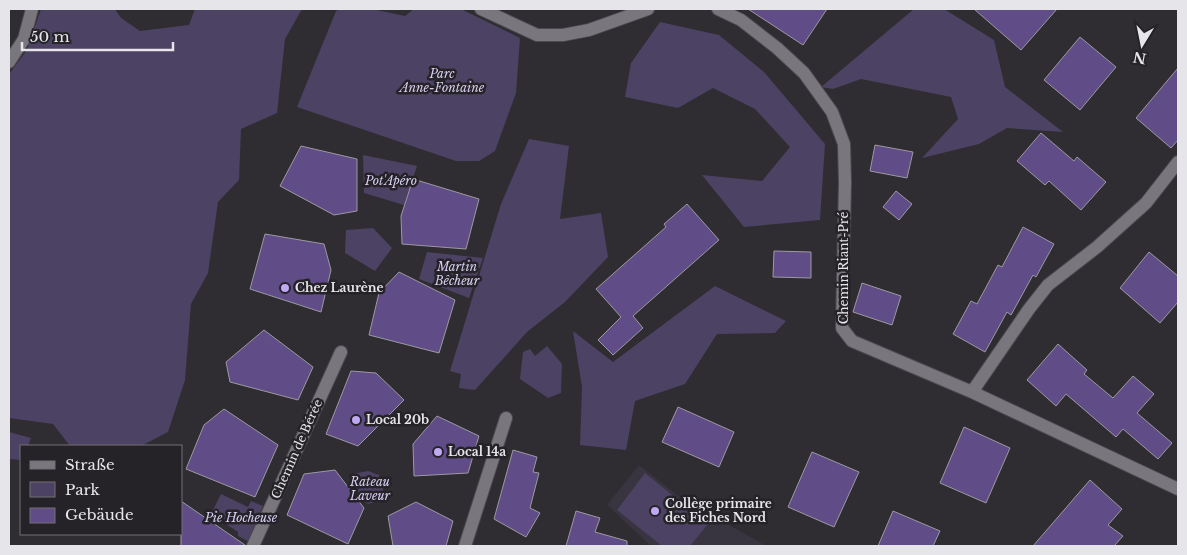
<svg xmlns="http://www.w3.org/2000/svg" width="1187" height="555" viewBox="0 0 1187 555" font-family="'Libre Baskerville',serif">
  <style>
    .built { fill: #383540 }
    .green { fill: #4c4263 }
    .building { fill: #604c86; stroke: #9c9aa1 }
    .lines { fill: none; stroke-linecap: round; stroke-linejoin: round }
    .minor-casing { stroke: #4d4b50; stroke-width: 14 }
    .minor { stroke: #79777d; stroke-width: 12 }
    .poi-dot { fill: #c0a8f4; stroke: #252328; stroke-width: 2 }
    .labels { text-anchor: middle; stroke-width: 5; stroke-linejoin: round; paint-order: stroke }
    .park-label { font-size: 12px; font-style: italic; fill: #d9cff2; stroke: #252328 }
    .street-label { font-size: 12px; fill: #e6e5e9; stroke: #252328 }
    .poi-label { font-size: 12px; font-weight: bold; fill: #e6e5e9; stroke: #252328; text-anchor: start }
  </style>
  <rect width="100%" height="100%" fill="#2f2d32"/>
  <path class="built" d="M639,465L710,521L713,516L766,546H651L607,505Z"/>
  <path class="green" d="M41,9H115L121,18L140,31L189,25L195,9H302L285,39L277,113L241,129L239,180L218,202L208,273L191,304L185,380L168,432L141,446H70L53,424L9,418V74L27,50Z
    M340,9H372L405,16L414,9H461L520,38L516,93L495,151L479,161H456L297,107L336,11Z
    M914,9H944L994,40L1005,87L1063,132L1007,128L979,144L922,158L958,119L951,97L861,79L833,89L821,87Z
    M660,22L719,35L764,72L825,144L820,220L744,227L702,175L762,181L790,147L755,109L713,88L678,108L625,97L631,63Z
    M529,139L569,146L560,219L601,213L608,257L565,302L527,332L475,390L459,388L461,374L450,371L501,204Z
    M363,155L417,166L404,205L364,193Z
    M373,228L392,248L375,271L345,253L346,230Z
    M427,252L483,258L469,298L419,279Z
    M715,286L786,321L775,333L717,334L685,384L635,401L626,450L580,445L582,387L573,331L613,362Z
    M547,346L562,364L561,393L548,398L520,379L523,352L530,349L535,356Z
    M9,432L31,438L28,446H21V460L9,459Z
    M368,471L379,475L384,493L375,502L368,504L360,499L353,474Z
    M645,473L708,524L690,546H662L617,510Z
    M221,494L248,507L251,501L263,506L248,541L238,536V532L211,514Z"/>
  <path class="building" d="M748,9H827L803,45Z
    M974,9H1057L1021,50Z
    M1080,37L1116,67L1080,110L1044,80Z
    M1178,68V140L1171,148L1136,118Z
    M1041,133L1074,161L1077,157L1106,182L1081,210L1049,181L1045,185L1017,161Z
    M875,145L913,152L907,178L870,171Z
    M301,146L357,159V211L334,215L280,186Z
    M413,179L479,199L466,249L402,244L401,216Z
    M896,191L912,204L899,220L883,207Z
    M687,204L719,240L633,316L643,328L613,355L598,340L621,317L596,289L666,227L664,224Z
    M1023,227L1054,244L1036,277L1033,275L1011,315L1007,312L985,352L953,334L971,301L977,304L998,265L1002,267Z
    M265,234L324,244L331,270L321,312L250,289Z
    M774,251L811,252V278L773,277Z
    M1149,252L1178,276V302L1160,323L1120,288Z
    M399,272L455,300L439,353L369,335L379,293Z
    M862,283L901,296L892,325L853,312Z
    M264,330L313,367L298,400L230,382L226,362Z
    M1058,344L1087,370L1084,374L1113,398L1133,376L1154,394L1137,413L1172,443L1158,459L1123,429L1116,437L1066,394L1056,406L1027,380Z
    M351,371L376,373L404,400L358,446L326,434Z
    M678,407L734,432L719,467L662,442Z
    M224,409L278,445L255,497L186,469L204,425Z
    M437,416L479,436L468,473L414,476L413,444Z
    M964,427L1010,448L986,503L940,483Z
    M513,450L537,457L533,472L539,473L530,508L540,513L526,537L494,519Z
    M812,452L859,472L834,527L788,507Z
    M335,470L364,508L348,544L287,515L304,474Z
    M1090,480L1122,509L1108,525L1123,536L1114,546H1033Z
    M181,501L245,545V546H181Z
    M416,502L453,521L446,546H393L388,516Z
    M576,511L600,518L595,532L627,541V546H566Z
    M893,511L940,531L933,546H878Z"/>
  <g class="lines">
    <defs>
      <path id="minor" d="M481,9L537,35H563L589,30L648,9
        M718,9L741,20L777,48L804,73L832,112L844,144L845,182L842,328L852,341L972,392L1178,489
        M9,62L24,39L32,9
        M972,392L1029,309L1048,285L1097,247L1146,203L1178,162
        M253,546L341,352
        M465,546L506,418"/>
    </defs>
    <use href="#minor" class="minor-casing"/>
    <use href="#minor" class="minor"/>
  </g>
  <g class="poi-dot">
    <circle cx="285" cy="288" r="5"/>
    <circle cx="356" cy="420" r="5"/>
    <circle cx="438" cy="452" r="5"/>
    <circle cx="655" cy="511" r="5"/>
  </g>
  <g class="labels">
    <g class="park-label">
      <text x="442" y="78">Parc<tspan x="442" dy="14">Anne-Fontaine</tspan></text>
      <text x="391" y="185">Pot'Apéro</text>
      <text x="457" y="271">Martin<tspan x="457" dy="14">Bêcheur</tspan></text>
      <text x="370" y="486">Rateau<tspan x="370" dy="14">Laveur</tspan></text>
      <text x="241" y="522">Pie Hocheuse</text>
    </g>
    <g class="street-label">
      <text transform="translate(844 268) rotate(-90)" y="4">Chemin Riant-Pré</text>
      <text transform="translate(297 449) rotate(-66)" y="4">Chemin de Bérée</text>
    </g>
    <g class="poi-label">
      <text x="295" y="292">Chez Laurène</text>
      <text x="366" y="424">Local 20b</text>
      <text x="448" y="456">Local 14a</text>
      <text x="665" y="508">Collège primaire<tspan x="665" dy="14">des Fiches Nord</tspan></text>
    </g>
  </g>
  <rect width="1187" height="555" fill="none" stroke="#e6e5e9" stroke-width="20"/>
  <rect x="20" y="445" width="162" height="90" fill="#252328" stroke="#727175"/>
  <rect x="30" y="461" width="25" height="8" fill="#79777d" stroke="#727175"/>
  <text x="65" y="470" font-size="15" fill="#e6e5e9">Straße</text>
  <rect x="30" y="482" width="25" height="15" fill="#4c4263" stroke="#727175"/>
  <text x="65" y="495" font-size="15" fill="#e6e5e9">Park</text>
  <rect x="30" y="508" width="25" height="15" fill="#604c86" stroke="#727175"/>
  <text x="65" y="520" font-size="15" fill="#e6e5e9">Gebäude</text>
  <g transform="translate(1142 45) rotate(190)" stroke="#252328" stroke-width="4" paint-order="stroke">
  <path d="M0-4L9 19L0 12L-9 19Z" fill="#e6e5e9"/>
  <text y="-8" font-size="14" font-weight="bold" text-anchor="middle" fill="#e6e5e9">N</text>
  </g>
  <path d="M22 42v8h151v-8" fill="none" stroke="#e6e5e9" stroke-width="2.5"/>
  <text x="30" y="42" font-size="15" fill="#e6e5e9" stroke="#252328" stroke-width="4" paint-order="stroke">50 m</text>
</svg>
